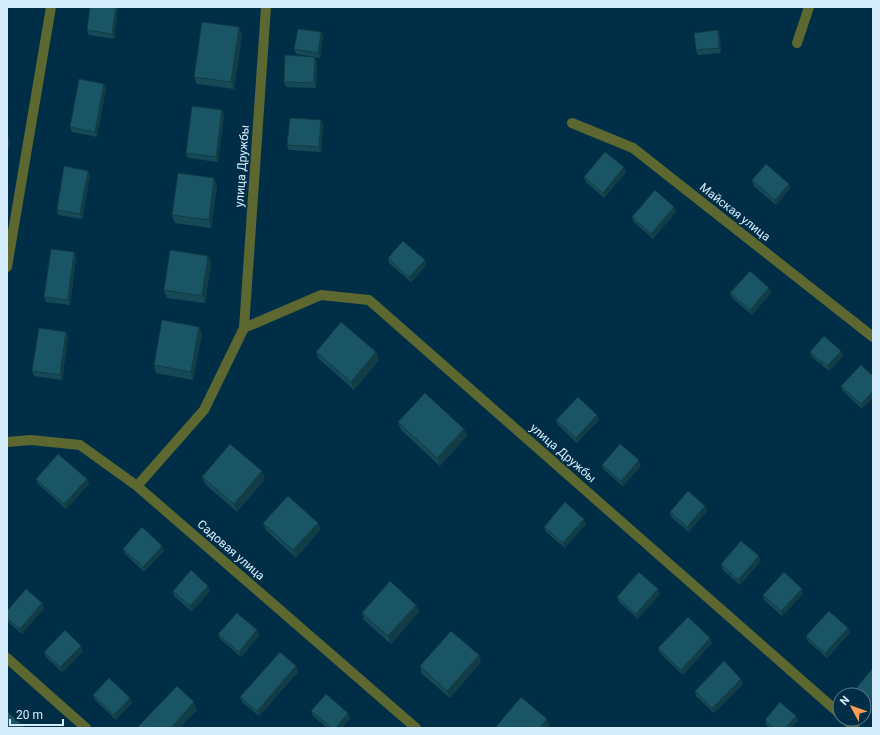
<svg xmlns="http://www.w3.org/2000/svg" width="880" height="735" viewBox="0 0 880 735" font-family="Roboto,sans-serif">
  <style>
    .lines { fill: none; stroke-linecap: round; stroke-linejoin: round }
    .street { stroke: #5d6730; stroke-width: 10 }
    .wall { fill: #164956 }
    .shaded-wall { fill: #123c46 }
    .building { fill: #195564; stroke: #123c46 }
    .labels { text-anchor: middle; stroke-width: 3.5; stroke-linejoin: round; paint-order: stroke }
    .street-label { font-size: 12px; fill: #d6edfd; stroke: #002e46 }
  </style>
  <rect width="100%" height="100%" fill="#002e46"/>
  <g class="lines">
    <path class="street" d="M797,43L809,7
      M572,123L633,148L873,337
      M7,267L51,7
      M244,328L266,7
      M7,442L31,440L80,445L137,486L416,728
      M137,486L204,410L244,328L321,295L369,300L840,714
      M7,658L86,728
      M845,719L855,728"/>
  </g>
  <path class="wall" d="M90,7H118L114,39L89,35L87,30Z
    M239,27L242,35L234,89L197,84L194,77Z
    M321,32L323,37L320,58L315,57L317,62L316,88L286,87L284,82L314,57L296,54L294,49Z
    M720,35L721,53L698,55L696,50Z
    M104,84L106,89L97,137L72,132L70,127Z
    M224,115L218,162L188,158L186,153Z
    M323,125L321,152L289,150L287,145Z
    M624,167L626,172L604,198L586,182L584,177Z
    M88,171L90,176L82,219L58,215L57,210Z
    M214,178L217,186L211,228L175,223L172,215Z
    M752,180L789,184L790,189L776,205L754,186Z
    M674,207L676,212L653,239L634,222L632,217Z
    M74,252L76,258L70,305L46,302L44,297Z
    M208,256L211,263L205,303L167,298L164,290Z
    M388,258L425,260L426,266L411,282L389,263Z
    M769,288L771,293L752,315L732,298L730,293Z
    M66,332L68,337L62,380L34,376L32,371Z
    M202,334L193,380L156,373L154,365Z
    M841,351L843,356L829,371L812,357L810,352Z
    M316,352H376L379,360L354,390L319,359Z
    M861,365L862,409L843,391L841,386Z
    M597,415L599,420L577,443L558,425L556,420Z
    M398,422L464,429L467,436L440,466L401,430Z
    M602,465L641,466L623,486L604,470Z
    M202,477L265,479L237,512L205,484Z
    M36,479H87L89,484L66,509L38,484Z
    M705,506L707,511L689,532L671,517L670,512Z
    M263,523H318L320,530L296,558L266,530Z
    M586,524L565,548L546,532L544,527Z
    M162,546L164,551L144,572L125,554L123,549Z
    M759,556L761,561L740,585L723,570L721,564Z
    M208,586L210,591L192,612L174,596L173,591Z
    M660,594L638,619L619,602L617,597Z
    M803,594L782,616L764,600L763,595Z
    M416,605L419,612L391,644L364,620L362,613Z
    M44,608L22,634L7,621V611Z
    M848,628L850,633L827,658L808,641L806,636Z
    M218,634L259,636L241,657L220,639Z
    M712,643L683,675L660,653L658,648Z
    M83,651L62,672L46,657L44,652Z
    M479,655L481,662L450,698L422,674L420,666Z
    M296,666L298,672L259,716L242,702L240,697Z
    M873,668V703L864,696V695L859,692L857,687Z
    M743,684L714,713L696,696L695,691Z
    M93,695L130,698L132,703L116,720L95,700Z
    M311,711L350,718L342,728H327L313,716Z
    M796,716L798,721L792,728H770L766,725L765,720Z"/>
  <path class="shaded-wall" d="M116,7H118L114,39L112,34Z
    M239,27L242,35L234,89L231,82Z
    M718,30L720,35L721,53L719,48Z
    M321,32L323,37L320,58L318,53Z
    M315,57L317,62L316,88L314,83Z
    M104,84L106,89L97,137L95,132Z
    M222,110L224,115L218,162L216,157Z
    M321,120L323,125L321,152L319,147Z
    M8,136L10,141L7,156V141Z
    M624,167L626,172L604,198L603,193Z
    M88,171L90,176L82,219L80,214Z
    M214,178L217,186L211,228L209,220Z
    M789,184L790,189L776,205L775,200Z
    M674,207L676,212L653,239L651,234Z
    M74,252L76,258L70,305L68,300Z
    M208,256L211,263L205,303L202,296Z
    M425,260L426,266L411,282L409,277Z
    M769,288L771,293L752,315L750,310Z
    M199,327L202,334L193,380L191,372Z
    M66,332L68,337L62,380L60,375Z
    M841,351L843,356L829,371L827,366Z
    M376,352L379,360L354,390L351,382Z
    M873,391V398L862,409L861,404Z
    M597,415L599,420L577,443L576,438Z
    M464,429L467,436L440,466L437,458Z
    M639,460L641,466L623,486L621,481Z
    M262,471L265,479L237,512L234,504Z
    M87,479L89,484L66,509L64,504Z
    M705,506L707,511L689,532L687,527Z
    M584,519L586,524L565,548L563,543Z
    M318,523L320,530L296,558L293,550Z
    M162,546L164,551L144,572L143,567Z
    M759,556L761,561L740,585L738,580Z
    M208,586L210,591L192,612L190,606Z
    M658,589L660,594L638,619L636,614Z
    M802,589L803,594L782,616L781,611Z
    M42,603L44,608L22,634L20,629Z
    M416,605L419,612L391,644L388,636Z
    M848,628L850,633L827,658L825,653Z
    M257,630L259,636L241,657L239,652Z
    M710,638L712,643L683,675L681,670Z
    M81,646L83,651L62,672L60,667Z
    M479,655L481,662L450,698L447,691Z
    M296,666L298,672L259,716L257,711Z
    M741,679L743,684L714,713L712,708Z
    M130,698L132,703L116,720L114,715Z
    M194,702L197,710L180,728H171Z
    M348,713L350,718L342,728H336Z
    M796,716L798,721L792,728H786Z
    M547,719L550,727L549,728H540Z"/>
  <path class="building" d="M90,7H116L112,34L87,30Z
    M202,22L239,27L231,82L194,77Z
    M298,29L321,32L318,53L294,49Z
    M718,30L719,48L696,50L694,33Z
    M285,55L315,57L314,83L284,82Z
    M79,79L104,84L95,132L70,127Z
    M192,106L222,110L216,157L186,153Z
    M290,118L321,120L319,147L287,145Z
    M605,152L624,167L603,193L584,177Z
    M766,164L789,184L775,200L752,180Z
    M64,166L88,171L80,214L57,210Z
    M178,173L214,178L209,220L172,215Z
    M655,190L674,207L651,234L632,217Z
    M403,241L425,260L409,277L388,258Z
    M51,249L74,252L68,300L44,297Z
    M170,250L208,256L202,296L164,290Z
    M750,271L769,288L750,310L730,293Z
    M162,320L199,327L191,372L154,365Z
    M341,322L376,352L351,382L316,352Z
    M39,328L66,332L60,375L32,371Z
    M824,336L841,351L827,366L810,352Z
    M861,365L873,376V391L861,404L841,386Z
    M425,393L464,429L437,458L398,422Z
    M578,397L597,415L576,438L556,420Z
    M230,444L262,471L234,504L202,477Z
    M620,444L639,460L621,481L602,465Z
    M58,454L87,479L64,504L36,479Z
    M688,491L705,506L687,527L670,512Z
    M288,496L318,523L293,550L263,523Z
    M565,502L584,519L563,543L544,527Z
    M142,527L162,546L143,567L123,549Z
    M741,541L759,556L738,580L721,564Z
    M191,570L208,586L190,606L173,591Z
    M639,572L658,589L636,614L617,597Z
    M784,572L802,589L781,611L763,595Z
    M390,581L416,605L388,636L362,613Z
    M26,589L42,603L20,629L7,618V611Z
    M829,611L848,628L825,653L806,636Z
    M237,613L257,630L239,652L218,634Z
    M688,617L710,638L681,670L658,648Z
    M65,630L81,646L60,667L44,652Z
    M451,631L479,655L447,691L420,666Z
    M280,652L296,666L257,711L240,697Z
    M724,661L741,679L712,708L695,691Z
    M873,668V700L857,687Z
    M109,678L130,698L114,715L93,695Z
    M177,686L194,702L171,728H137Z
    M326,694L348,713L336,728H331L311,711Z
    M521,697L547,719L540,728H495Z
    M780,702L796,716L786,728H774L765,720Z
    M7,711L25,728H7Z"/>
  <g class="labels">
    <g class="street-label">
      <text transform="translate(242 166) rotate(-86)" y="4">улица Дружбы</text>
      <text transform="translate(735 212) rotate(38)" y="4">Майская улица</text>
      <text transform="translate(563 453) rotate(41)" y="4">улица Дружбы</text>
      <text transform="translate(231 550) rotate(41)" y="4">Садовая улица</text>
    </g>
  </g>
  <rect width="880" height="735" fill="none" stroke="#d6edfd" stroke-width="16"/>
  <g transform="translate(852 707) rotate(311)"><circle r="19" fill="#002e46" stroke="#567a8f"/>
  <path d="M0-3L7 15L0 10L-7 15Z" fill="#fb9e52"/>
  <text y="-6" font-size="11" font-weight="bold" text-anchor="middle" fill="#d6edfd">N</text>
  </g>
  <path d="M10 719v6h53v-6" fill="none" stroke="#d6edfd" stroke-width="2"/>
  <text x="16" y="719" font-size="12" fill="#d6edfd" stroke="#002e46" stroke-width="3" paint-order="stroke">20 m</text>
</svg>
